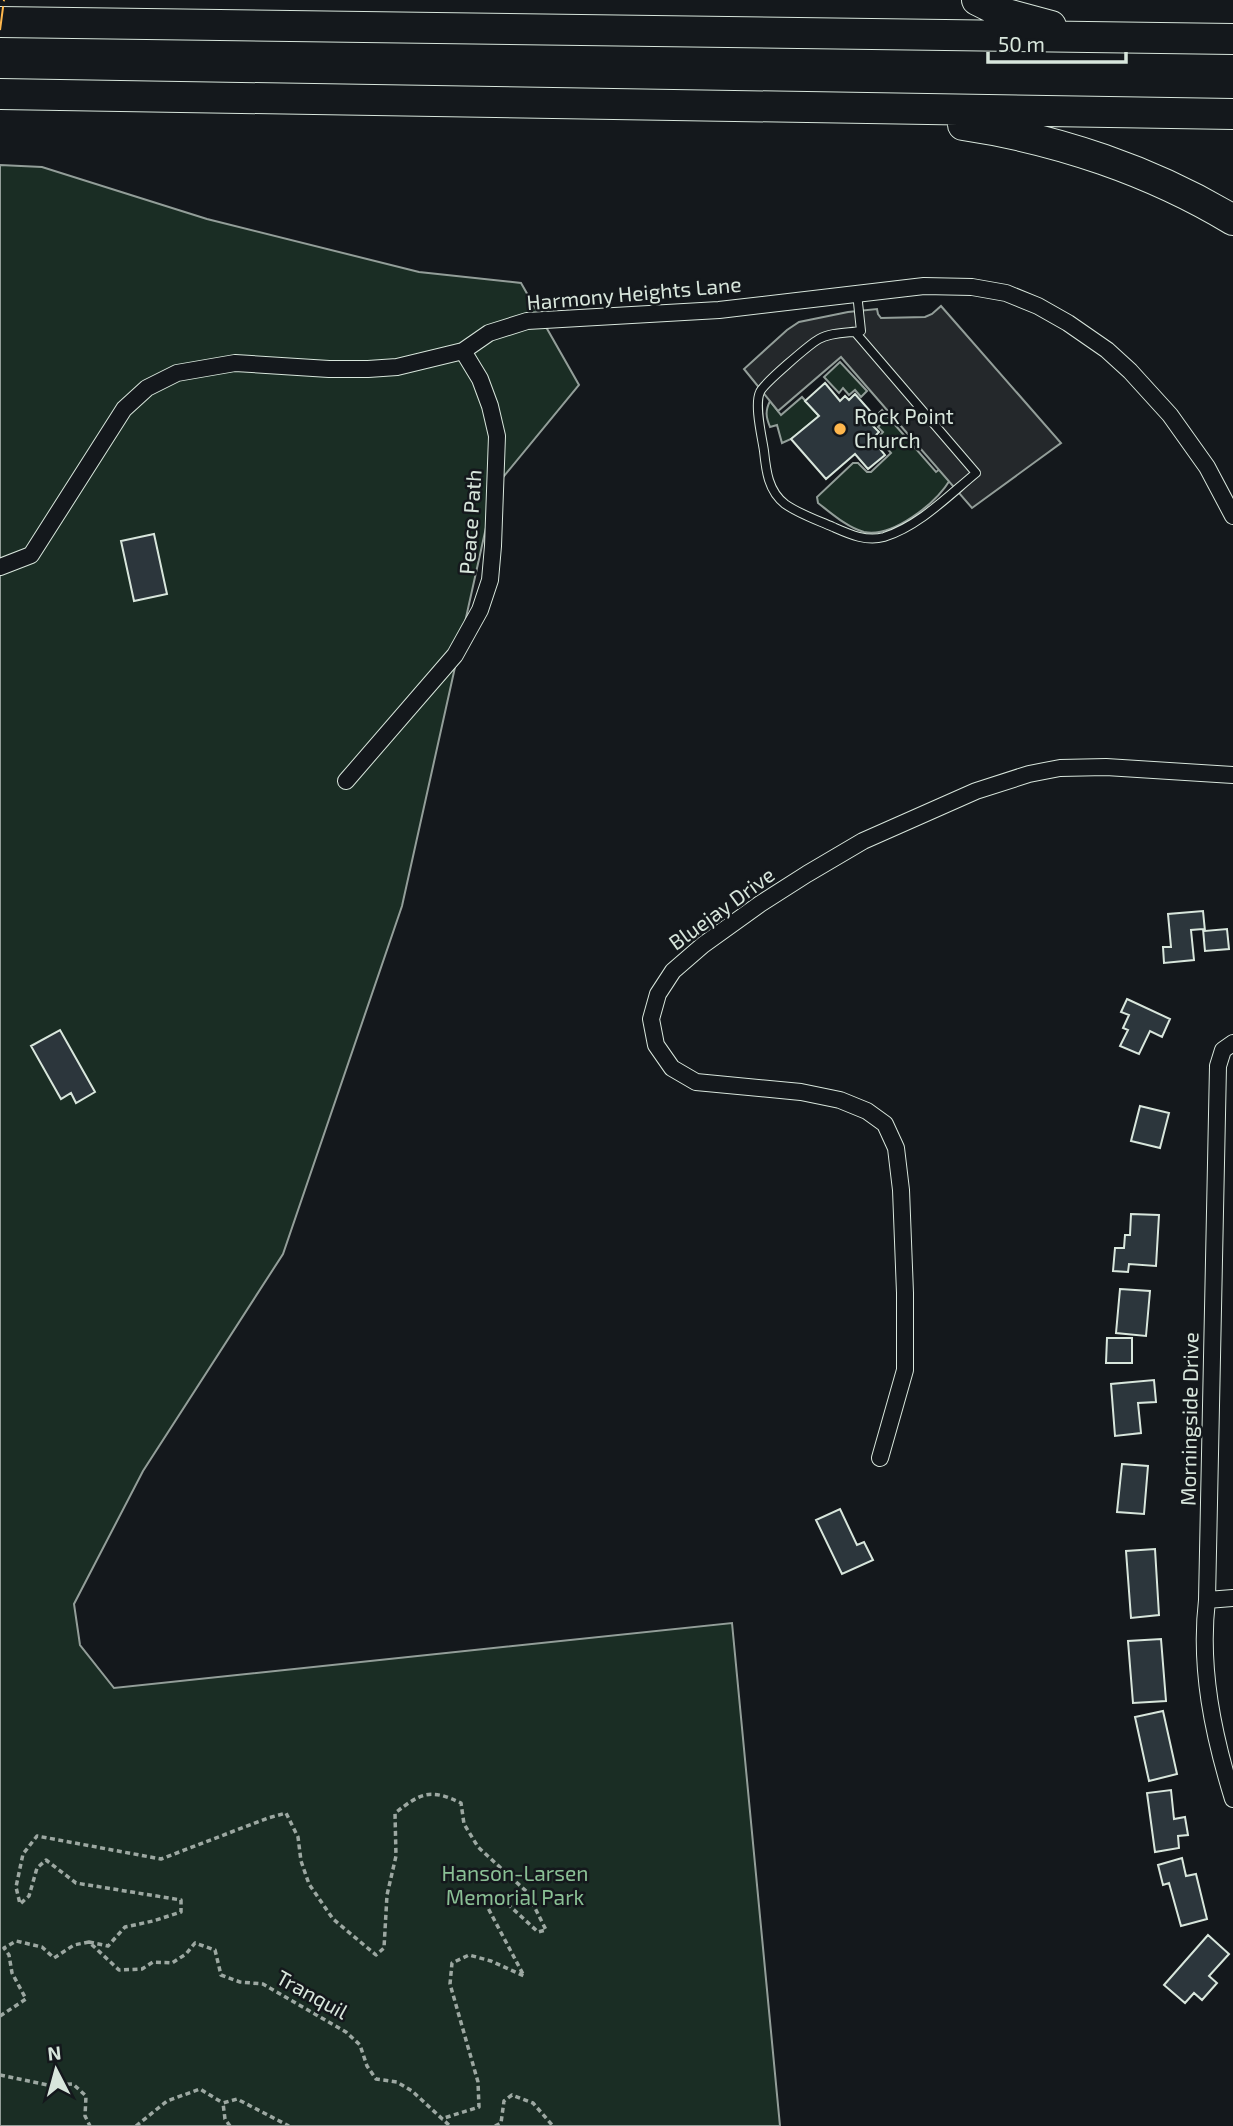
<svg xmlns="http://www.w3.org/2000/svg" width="1233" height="2126" viewBox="0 0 1233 2126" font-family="'Exo 2',sans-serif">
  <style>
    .green { fill: #1a2d24; stroke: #939e99; stroke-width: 2 }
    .parking { fill: #24282b; stroke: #939e99; stroke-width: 2 }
    .building { fill: #2c363c; stroke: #d8e6dc; stroke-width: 2 }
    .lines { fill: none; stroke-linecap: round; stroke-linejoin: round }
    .lane-casing { stroke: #d8e6dc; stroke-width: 10 }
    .street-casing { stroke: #d8e6dc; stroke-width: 18 }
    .highway-casing { stroke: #d8e6dc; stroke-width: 32 }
    .path { stroke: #9da8a2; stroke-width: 3.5; stroke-dasharray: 5 3.5; stroke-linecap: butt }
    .lane { stroke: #14181c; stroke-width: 8 }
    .street { stroke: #14181c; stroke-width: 16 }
    .highway { stroke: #14181c; stroke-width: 30 }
    .power { stroke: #ffb74d; stroke-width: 2; stroke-dasharray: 24 5 3.5 5; stroke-linecap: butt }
    .poi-dot { fill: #ffb74d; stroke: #14181c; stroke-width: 2.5 }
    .labels { text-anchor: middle; stroke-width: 5; stroke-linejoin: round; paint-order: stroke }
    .street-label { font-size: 21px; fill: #d8e6dc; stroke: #14181c }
    .poi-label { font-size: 21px; fill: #d8e6dc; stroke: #14181c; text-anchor: start }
    .park-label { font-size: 21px; fill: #8ac095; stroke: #14181c }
  </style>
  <rect width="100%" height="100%" fill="#14181c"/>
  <path class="green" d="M0,165L42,167L207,219L419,272L521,283L579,385L495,487L402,906L283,1254L143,1471L74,1604L80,1645L114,1688L732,1623L780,2126H0Z
    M840,362L867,391L861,397L855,390L849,395L843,388L839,393L824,377Z
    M802,397L819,416L791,439L782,443L777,425L770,427C766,417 765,411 770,401L781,415Z
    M882,410L936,472L940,469L950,480C936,503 893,538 864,532C848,528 831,513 818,503L817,497L853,463H858L867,472H871L891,453L878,438L883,432L878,427L883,422L878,414Z"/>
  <path class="parking" d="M941,306L1061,443L972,508L841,357L778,411L744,369L787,330L799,322L848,312L877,309L878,314L881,318L925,317L932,314Z"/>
  <path class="building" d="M825,383L840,401L845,396L849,400L855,394L878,420L872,425L879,432L872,439L885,455L868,469L855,454L826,479L791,439L819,416L805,401Z
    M154,534L167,594L134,601L121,541Z
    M1203,911L1205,931L1227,929L1229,949L1205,951L1203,929L1191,930L1194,960L1164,963L1163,947H1171L1168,914Z
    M1127,999L1170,1019L1162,1037L1150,1031L1139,1054L1120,1046L1128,1030L1123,1028L1129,1015L1121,1012Z
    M60,1030L95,1092L76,1103L71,1093L61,1099L31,1046Z
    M1140,1106L1169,1113L1160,1148L1131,1141Z
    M1131,1214L1159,1215L1156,1266L1129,1264L1128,1272L1113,1271L1115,1248H1124L1125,1235H1130Z
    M1120,1289L1150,1291L1146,1336L1116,1333Z
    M1107,1338H1132V1363H1106Z
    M1154,1380L1156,1402L1138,1403L1141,1433L1115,1436L1111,1384Z
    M1122,1464L1148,1466L1144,1514L1117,1512Z
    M840,1509L857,1545L864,1542L873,1560L842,1574L816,1520Z
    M1155,1549L1159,1615L1131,1618L1126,1551Z
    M1161,1639L1166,1701L1133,1703L1128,1641Z
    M1163,1711L1177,1774L1149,1781L1135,1717Z
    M1171,1790L1174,1819L1185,1817L1188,1835L1178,1836L1179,1848L1155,1852L1147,1793Z
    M1182,1858L1186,1876L1196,1874L1207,1919L1181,1926L1169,1883L1163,1885L1158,1865Z
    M1208,1935L1229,1954L1209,1976L1217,1983L1202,2000L1194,1993L1185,2003L1164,1985Z"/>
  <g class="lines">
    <defs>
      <path id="lane" d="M855,332L976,473C948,496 919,526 884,537C866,542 849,534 833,527C817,520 799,514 785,504C768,491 766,470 764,451C762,437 754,405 760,392C763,384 810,344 819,339C831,332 848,333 861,331L857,293"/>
      <path id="street" d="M0,567L31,555L124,409L147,388L177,373L235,363L329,369H368L397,367L463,351L489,333L527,321L719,310L924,286L972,287L1006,293L1038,306L1068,323L1107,350L1130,371L1170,415L1207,467L1233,516
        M346,781L455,655L480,610L490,580L493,546L497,436L490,406L480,379L463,351
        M1233,1043L1223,1050L1218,1066L1207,1600C1199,1668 1213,1734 1233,1799
        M880,1458L905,1370V1293L901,1190L896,1148L885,1124L867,1111L840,1100L801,1092L696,1082L672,1068L656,1045L651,1019L658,994L673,971L703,945L760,904L807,874L863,841L976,791L1029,774L1060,768L1106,767L1233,775
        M1207,1600L1233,1598"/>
      <path id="highway" d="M977,0L1003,13L1051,26
        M0,22L1233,39
        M0,94L1233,114
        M963,125C1057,139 1152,171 1233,220"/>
    </defs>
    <use href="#lane" class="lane-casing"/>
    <use href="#street" class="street-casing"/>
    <use href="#highway" class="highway-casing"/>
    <path class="path" d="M89,1942L108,1946L125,1927L153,1921L181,1912V1900L76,1883L46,1860L37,1868L29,1896L20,1904L16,1887L23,1854L37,1836L161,1859L268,1818L286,1813L298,1837L301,1861L309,1884L333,1919L376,1955L384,1948L387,1895L396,1856L395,1813C421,1793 430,1788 461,1803L464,1824L478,1847L527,1892L546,1930L538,1932L499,1896L488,1908L524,1976L491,1961L469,1955L452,1963L450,1984L478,2082L479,2107L441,2119
      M0,2016L26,1999L12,1973L9,1955L4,1948L16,1941L42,1947L54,1958L74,1945L89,1942L119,1970L142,1969L153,1962L172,1963L186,1954L195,1943L215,1950L221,1975L240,1982L263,1984L346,2032L360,2045L367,2066L376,2079L397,2082L412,2091L450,2126
      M0,2075L48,2085L73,2084L86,2096L85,2116L90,2126
      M136,2126L167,2101L200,2089L223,2103
      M230,2126L225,2119L223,2103L237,2099L289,2126
      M495,2126L501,2123L504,2101L512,2095L533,2103L553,2126"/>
    <use href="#lane" class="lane"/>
    <use href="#street" class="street"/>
    <use href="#highway" class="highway"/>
    <path class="power" d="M0,30L4,0"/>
  </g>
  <circle class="poi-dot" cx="840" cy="429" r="7"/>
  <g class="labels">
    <g class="street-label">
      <text transform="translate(634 294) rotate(-5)" y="7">Harmony Heights Lane</text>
      <text transform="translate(471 522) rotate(-86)" y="7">Peace Path</text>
      <text transform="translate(722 909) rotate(-36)" y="7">Bluejay Drive</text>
      <text transform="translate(1190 1419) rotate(-89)" y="7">Morningside Drive</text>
      <text transform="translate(312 1995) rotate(29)" y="7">Tranquil</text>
    </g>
    <g class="poi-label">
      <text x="854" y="424">Rock Point<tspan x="854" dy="24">Church</tspan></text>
    </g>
    <g class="park-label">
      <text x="515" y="1881">Hanson-Larsen<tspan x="515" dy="24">Memorial Park</tspan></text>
    </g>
  </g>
  <g transform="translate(56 2070) rotate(354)" stroke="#14181c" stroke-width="5" paint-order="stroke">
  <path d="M0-5L12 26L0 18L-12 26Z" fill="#d8e6dc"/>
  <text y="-10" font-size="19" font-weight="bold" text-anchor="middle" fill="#d8e6dc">N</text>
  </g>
  <path d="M988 52v10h138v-10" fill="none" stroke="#d8e6dc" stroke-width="3.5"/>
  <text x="998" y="52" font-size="21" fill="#d8e6dc" stroke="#14181c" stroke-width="5" paint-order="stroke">50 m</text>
</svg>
